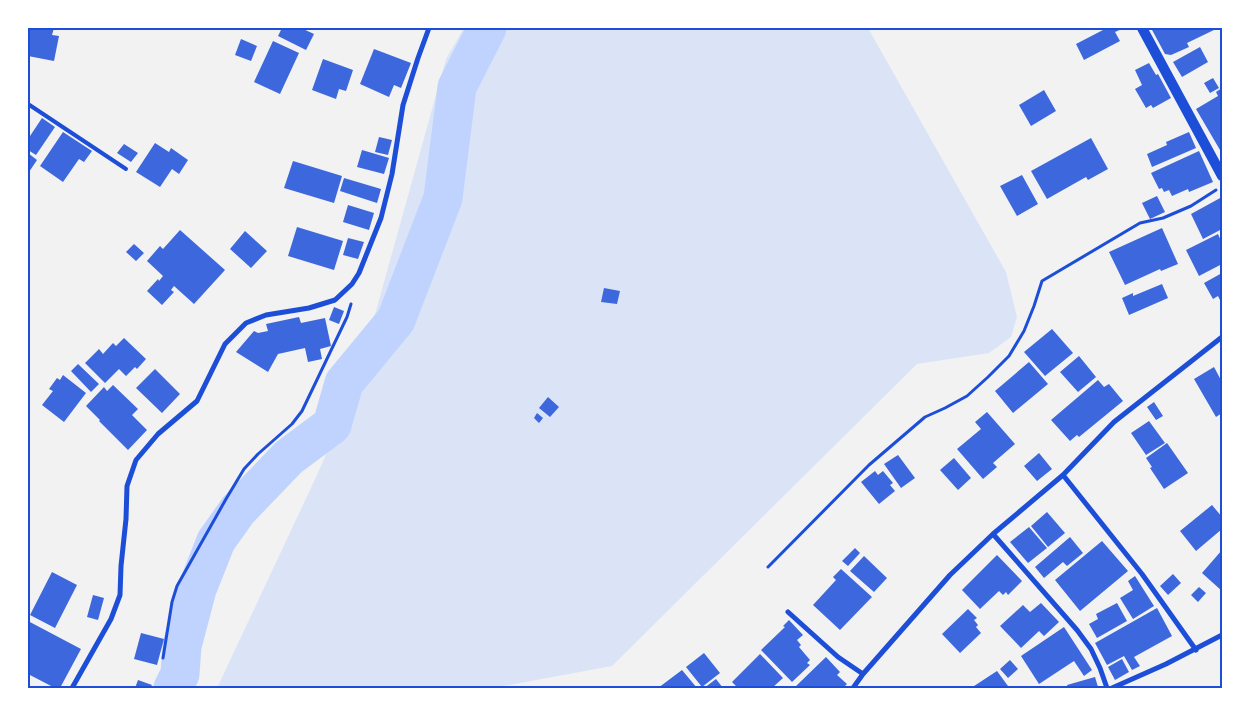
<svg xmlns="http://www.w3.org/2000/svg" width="1250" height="716" viewBox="0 0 1250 716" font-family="Jost,sans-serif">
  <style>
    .green { fill: #dbe4f7 }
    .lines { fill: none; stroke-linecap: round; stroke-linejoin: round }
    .river { stroke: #bfd3fe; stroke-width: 39 }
    .building { fill: #3d67dc }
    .path { stroke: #1d4ed8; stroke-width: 3 }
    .service { stroke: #1d4ed8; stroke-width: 4 }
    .minor { stroke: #1d4ed8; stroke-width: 5 }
    .secondary { stroke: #1d4ed8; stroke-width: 10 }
    .neatline { fill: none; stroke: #1d4ed8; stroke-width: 2 }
  </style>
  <rect width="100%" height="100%" fill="#f2f2f2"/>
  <path class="green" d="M464,28H868L1006,272L1017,317L1011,337L989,353L917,364L612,666L493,688H217L317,475L354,390L446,59Z"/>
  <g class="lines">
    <path class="river" d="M173,688L180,674L182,646L197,589L216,541L238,510L289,457L332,425L344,383L396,320L443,198L457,87L487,28"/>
  </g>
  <path class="building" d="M28,28H54L52,35L59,36L54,61L28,56Z
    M282,28H301L314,34L306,50L278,36Z
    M1101,28H1124L1115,32L1120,41L1084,60L1076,44L1103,30Z
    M1151,28H1215L1216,29L1187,43L1189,47L1171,55L1165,54Z
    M241,39L257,46L251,61L235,55Z
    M273,41L299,53L280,94L254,82Z
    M1200,47L1208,62L1182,77L1173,62Z
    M374,49L411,63L401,88L394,85L389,97L360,84Z
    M323,59L353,70L346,91L339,89L336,99L312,90Z
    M1149,63L1156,75L1158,74L1171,98L1153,108L1151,105L1146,108L1135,89L1142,85L1135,70Z
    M1213,78L1219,88L1210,93L1204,83Z
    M1222,88V149L1220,150L1196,109L1218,96L1216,92Z
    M1044,90L1056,111L1031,126L1019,105Z
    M42,118L55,127L36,155L28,150V139Z
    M63,132L92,151L84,162L79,159L63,182L40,166Z
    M1189,132L1196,148L1152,167L1147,154L1167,145L1166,142Z
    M379,137L392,140L388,155L375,152Z
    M1091,138L1108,169L1088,180L1086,177L1047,199L1031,171Z
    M155,143L169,152L171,148L188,160L179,174L172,169L160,187L136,172Z
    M124,144L138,153L131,162L117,153Z
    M362,150L389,158L384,174L357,167Z
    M1199,151L1213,182L1189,192L1188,189L1172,196L1169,190L1164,192L1162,188L1159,189L1151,173Z
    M28,153L37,160L29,172L28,171Z
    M293,161L342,176L334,203L284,188Z
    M1022,175L1038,204L1017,216L1000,186Z
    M344,178L381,189L377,203L340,191Z
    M1157,196L1165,212L1150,219L1142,203Z
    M1222,197V229L1203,239L1191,214Z
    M348,205L374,213L369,230L343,222Z
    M297,227L343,241L334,270L288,256Z
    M1162,228L1178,264L1161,271L1160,269L1125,285L1109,252Z
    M180,230L225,270L194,304L174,286L171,290L174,292L162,305L147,291L158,279L159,281L163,276L147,261L160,246L163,249Z
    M245,231L267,251L251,268L230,249Z
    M1218,234L1222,243V264L1199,276L1186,250Z
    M348,238L364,242L358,259L343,255Z
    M134,244L144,253L136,261L126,252Z
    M1222,273V304L1218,296L1213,299L1204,283Z
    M1162,284L1168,298L1129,315L1122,298L1133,293V296Z
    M604,288L620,291L617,304L601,302Z
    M334,307L344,311L339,324L329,320Z
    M299,317L301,323L325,318L331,346L320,349L322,359L308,362L305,348L278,354L268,372L236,352L254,331L258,333L268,331L266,324Z
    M1052,329L1073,353L1045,376L1024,352Z
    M124,338L146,359L137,369L135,367L126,376L119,369L105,383L85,363L99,349L103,354L113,343L116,346Z
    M1079,356L1096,377L1078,392L1060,372Z
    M1029,362L1048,384L1013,413L995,391Z
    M78,364L99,384L91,392L71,371Z
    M1214,367L1222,382V413L1216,417L1194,379Z
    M155,369L180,394L162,413L136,388Z
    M63,375L86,393L64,422L42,405L53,391L49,389L57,378L60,380Z
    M1098,380L1104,387L1109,384L1123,401L1079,437L1077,435L1070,441L1051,420Z
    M113,385L138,409L132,415L147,430L128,450L99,421L100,420L86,406L104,387L107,391Z
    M548,397L559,407L550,417L539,408Z
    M1154,402L1163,416L1156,420L1147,407Z
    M987,412L1015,444L993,463L997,467L983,479L957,449L981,429L975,422Z
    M537,413L543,418L539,423L534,418Z
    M1149,421L1165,443L1146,455L1131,433Z
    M1167,443L1188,473L1164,489L1150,468L1152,467L1146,458Z
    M1039,453L1052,469L1037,481L1024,466Z
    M898,455L915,478L901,488L884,464Z
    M954,458L971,478L958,490L940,470Z
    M875,471L878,475L883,471L893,483L890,485L895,491L879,504L861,482Z
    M1212,505L1222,517V529L1196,551L1180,531Z
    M1047,512L1065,533L1048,547L1031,526Z
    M1029,527L1047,548L1028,563L1010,542Z
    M1070,537L1083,553L1067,566L1063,562L1044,578L1035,567Z
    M1102,541L1128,571L1080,611L1055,580Z
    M855,548L860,553L848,566L842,561Z
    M1222,550V591L1202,573Z
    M997,555L1022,581L1008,595L1006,592L1003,595L999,591L980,609L962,590Z
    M864,556L887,578L874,592L850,571Z
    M841,569L872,597L840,630L813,605L836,580L833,577Z
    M52,572L77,585L55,628L30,615Z
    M1173,574L1181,583L1168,595L1160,586Z
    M1135,576L1154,606L1133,619L1120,598L1133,590L1128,581Z
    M1199,587L1206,593L1198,602L1191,595Z
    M93,595L104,598L98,620L87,617Z
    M1041,603L1059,622L1044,636L1039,631L1021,648L1000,626L1023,605L1030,612Z
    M1117,603L1127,621L1097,638L1089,624L1098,619L1096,614Z
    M1157,608L1172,636L1134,657L1140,666L1132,670L1124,656L1107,665L1095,643Z
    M968,609L977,618L974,620L978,625L976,627L981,633L960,653L942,634Z
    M789,620L803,635L797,640L801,645L799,647L810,660L807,663L810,665L792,682L761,650L785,627L783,626Z
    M28,621L81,649L60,688H55L28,674Z
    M1064,627L1092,670L1084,676L1074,661L1039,684L1021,656Z
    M141,633L164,639L157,665L134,659Z
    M704,653L720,673L702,687L686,667Z
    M760,654L783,678L772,688H738L732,682Z
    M826,657L840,672L837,675L847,684L843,688H797L795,687Z
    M1122,659L1129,672L1115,680L1108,667Z
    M1010,660L1018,669L1008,678L1000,669Z
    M682,670L697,688H658Z
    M997,671L1008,686L1004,688H971Z
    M1095,677L1098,687L1092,688H1068L1067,685Z
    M716,679L723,688H704Z
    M138,680L152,685L150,688H135Z"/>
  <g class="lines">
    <path class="path" d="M768,567L869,465L925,417L945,408L967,396L988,377L1009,356L1024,331L1034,306L1042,281L1140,223L1163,218L1191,206L1216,190
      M163,658L172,602L177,586L226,499L244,469L258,454L292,424L302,411L347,317L351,304"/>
    <path class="service" d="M28,104L126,169"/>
    <path class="minor" d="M1063,475L1142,574L1196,650
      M993,534L1077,630L1091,649L1100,668L1107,688
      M788,612L838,657L863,674
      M72,688L111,619L120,595L121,566L126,519L127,486L136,460L158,434L197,401L225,344L246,323L266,315L309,308L335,300L352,284L359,273L381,218L392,174L403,105L418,58L429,28
      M853,688L863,674L950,575L993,534L1063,475L1114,422L1222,337
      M1112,688L1166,664L1222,635"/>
    <path class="secondary" d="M1142,28L1222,176"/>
  </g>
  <rect width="1250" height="716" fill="none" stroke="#ffffff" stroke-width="58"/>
  <rect x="29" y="29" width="1192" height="658" class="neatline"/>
</svg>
